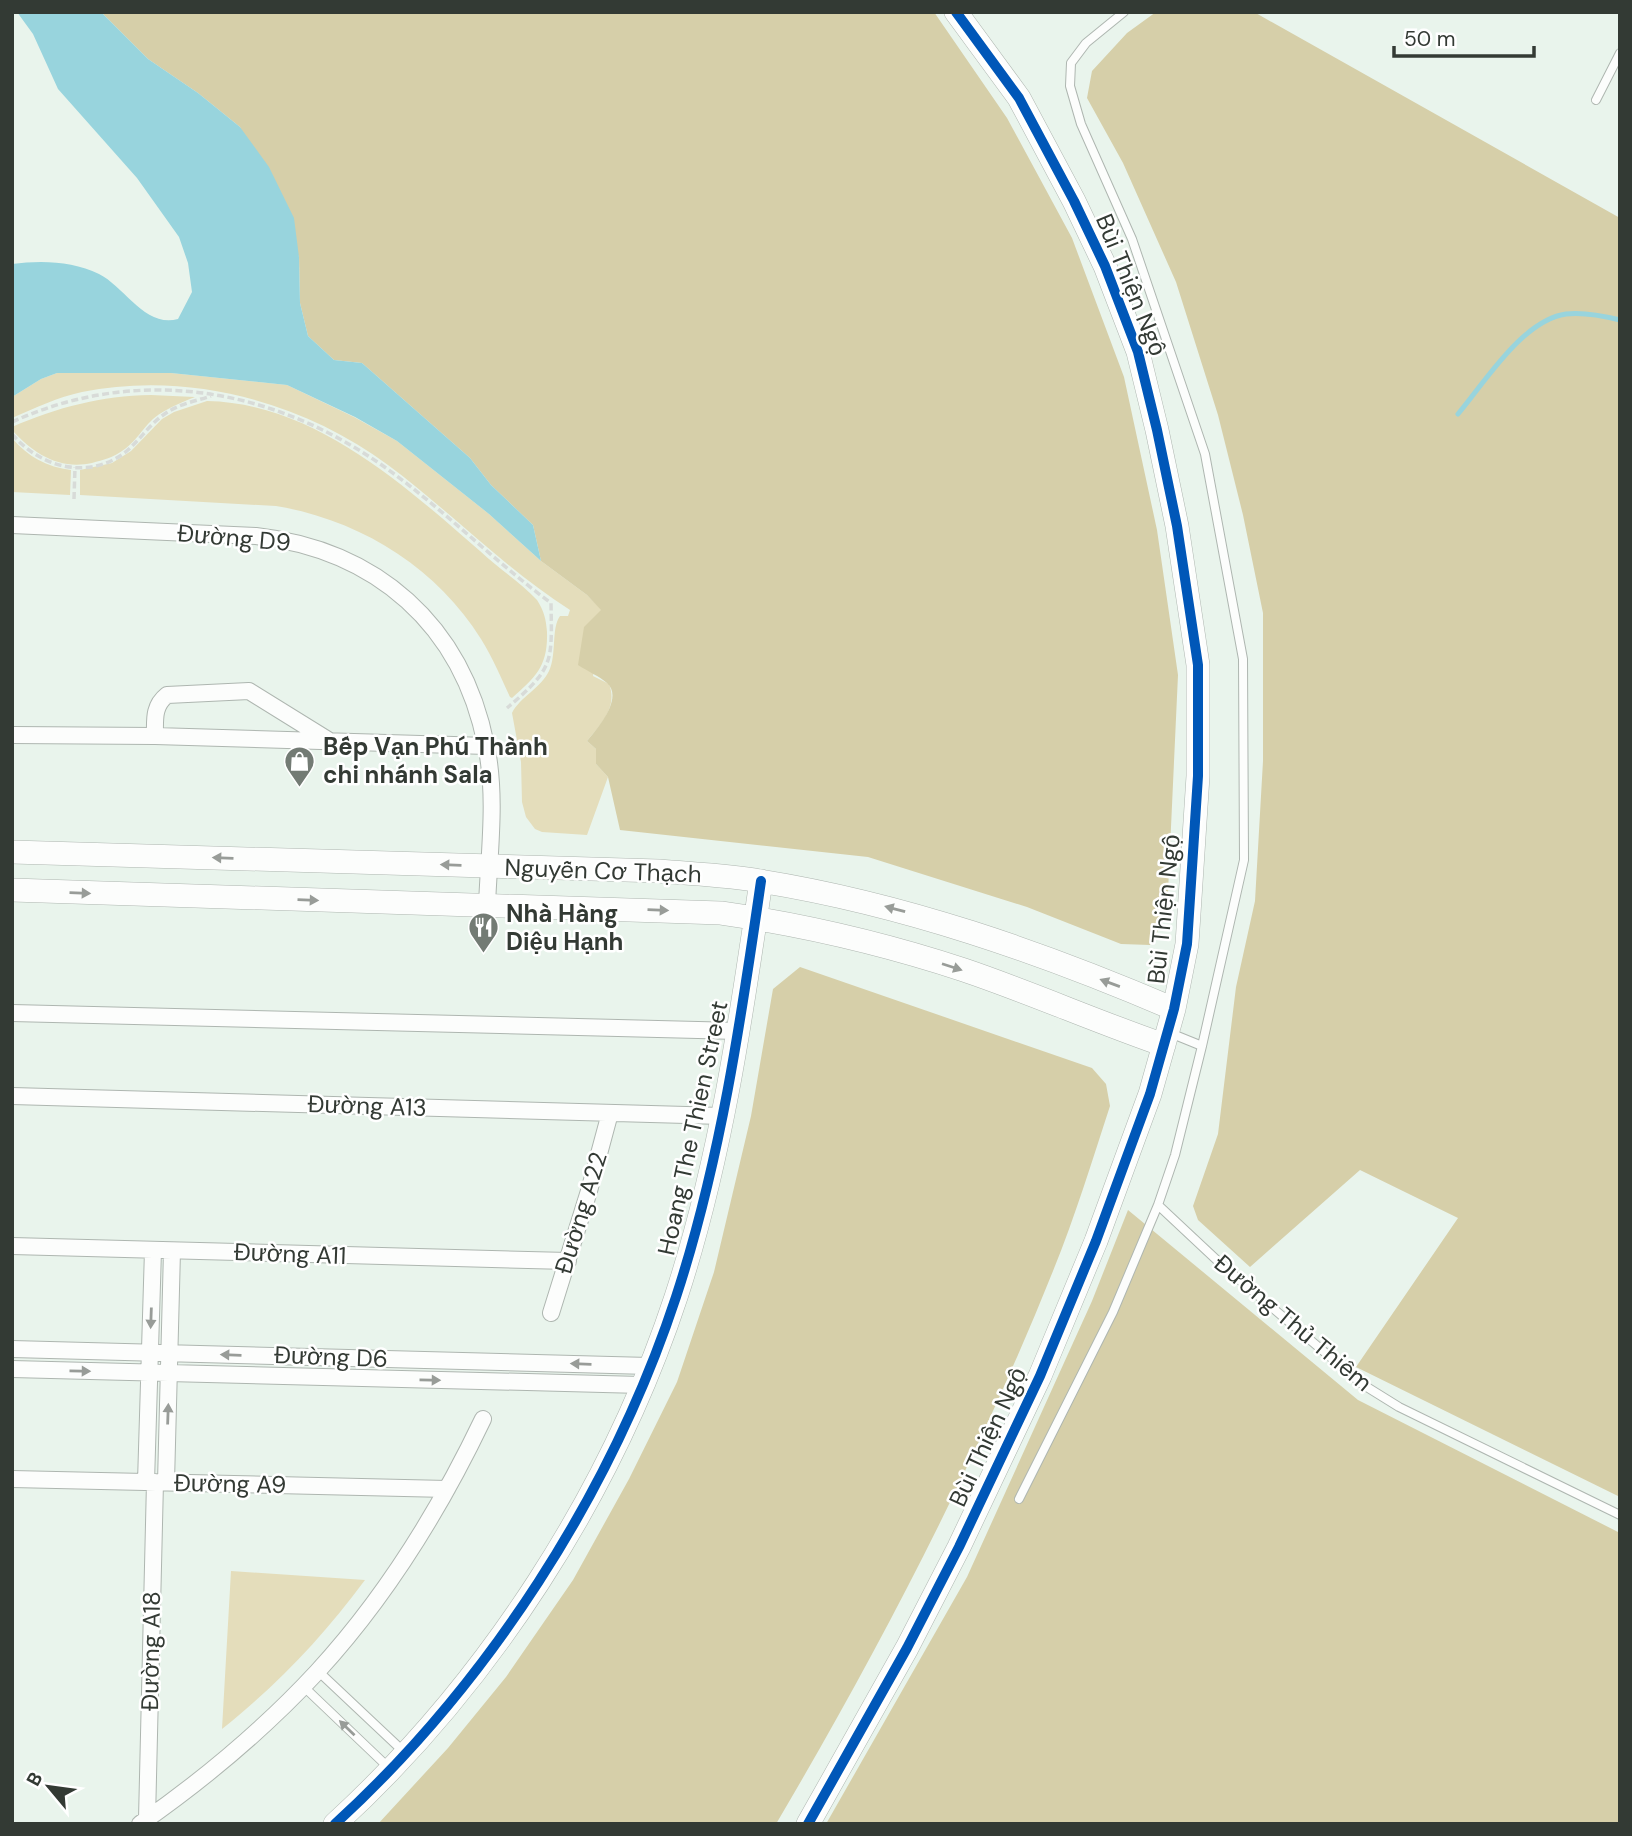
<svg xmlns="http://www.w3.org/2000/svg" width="1632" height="1836" viewBox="0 0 1632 1836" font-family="'DM Sans',sans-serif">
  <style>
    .green { fill: #e4ddbb }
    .forest { fill: #d6cfa9 }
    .water { fill: #98d4dd }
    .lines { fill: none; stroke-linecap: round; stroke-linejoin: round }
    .stream { stroke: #98d4dd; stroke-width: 5 }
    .lane-casing { stroke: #aeb6b0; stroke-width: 10 }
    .street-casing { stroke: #aeb6b0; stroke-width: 18 }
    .secondary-casing { stroke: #aeb6b0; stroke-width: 24 }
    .path { stroke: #d8dbd8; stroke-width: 3.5; stroke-dasharray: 7 3.5; stroke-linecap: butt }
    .lane { stroke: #fcfdfc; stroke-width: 8 }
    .street { stroke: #fcfdfc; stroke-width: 16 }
    .secondary { stroke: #fcfdfc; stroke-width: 23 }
    .cycleway-casing { stroke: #fff; stroke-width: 15 }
    .cycleway { stroke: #0057b8; stroke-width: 10 }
    .oneway { fill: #989c98 }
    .labels { text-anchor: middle; stroke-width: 5; stroke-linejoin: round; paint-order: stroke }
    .street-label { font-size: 24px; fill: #333a34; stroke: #fff }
    .poi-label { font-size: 24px; font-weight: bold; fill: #333a34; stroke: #fff; text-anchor: start }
  </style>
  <rect width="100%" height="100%" fill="#e9f4ec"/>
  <path class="green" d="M57,373H171L287,385L354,417L397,441L489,514L541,561L587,595L602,610L593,676L609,684C618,707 601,724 587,741L596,749V764L608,777L587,835L542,832L535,829L526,817L522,802L521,762L512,713C520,697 541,688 549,671C557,655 551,628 560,616H568L570,610C504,568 450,511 388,465C302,401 188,371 82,392C58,397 35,408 12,418V397L41,379Z
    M151,395L195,397C178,404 161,410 148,424C140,433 133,444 122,451C114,457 103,460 92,463C59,470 34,454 12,430V427C58,407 101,396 151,395Z
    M207,401C314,403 404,485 480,551C498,568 520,582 537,600C544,611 546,619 547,632C548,666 536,677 512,698L510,697C501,678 493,658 481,639C436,567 360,520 276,506L80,495V470L112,463L131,451L162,419L174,412Z
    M12,438C28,457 47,467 71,470L70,495L12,492Z
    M231,1571L365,1580C322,1638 278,1684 222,1729Z"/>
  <path class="forest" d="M101,12H934L1007,118L1072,238L1124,377L1157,530L1178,675L1167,914L1150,945L1121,944L1027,907L868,857L620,830L608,777L596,764V749L587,741C597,729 624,698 607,683C599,676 587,671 578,665L584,627L601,610L587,595L541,561L533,525L491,485L470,458L362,363L334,360L308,336L300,303L299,257L240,127L198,93L148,59Z
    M1156,12H1254L1620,218V1497L1356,1367L1458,1218L1360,1170L1250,1267L1198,1220L1193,1206L1218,1134L1236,987L1255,901L1263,761V613L1243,515L1218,415L1176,282L1123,163L1087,98L1092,71L1127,33Z
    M800,967L1092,1068L1106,1084L1110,1106C1092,1161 1075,1217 1053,1271C976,1463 881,1646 776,1824H378L448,1748L506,1677L573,1580L629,1479L677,1382L714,1272L751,1116L773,989Z
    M1128,1210L1358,1400L1620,1533V1824H826L967,1577L1092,1301Z"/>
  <path class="water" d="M17,12H101L148,59L198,93L240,127L269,167L294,218L299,257L300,303L308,336L334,360L362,363L470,458L491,485L533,525L541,561L489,514L397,441L355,417L287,385L171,373H57L41,379L12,397V264C41,260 73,261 99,274C125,287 145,328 178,319L192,292L188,263L179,237L137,178L58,89L33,34Z"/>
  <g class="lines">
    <path class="stream" d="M1458,414C1485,382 1523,320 1566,314C1582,312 1604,316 1620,320"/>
    <defs>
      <path id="lane" d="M1124,12L1086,43L1071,63L1070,86L1081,124L1132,239L1205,454L1243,659L1244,860L1202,1046
        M1596,100L1620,53
        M1170,1033L1202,1046L1175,1155L1158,1205L1221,1264L1362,1384L1399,1407L1620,1515
        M1019,1499L1113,1312L1158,1205
        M318,1671L404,1752
        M303,1686L389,1768"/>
      <path id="street" d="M12,525L256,536C377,550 462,625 486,745C497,797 489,853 487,905
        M12,735L155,736L487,746
        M155,736C155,720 153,706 167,695L249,691L328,740
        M12,1013L738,1031
        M12,1096L722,1116
        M12,1246L568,1261
        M551,1313L589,1191L610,1113
        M12,1349L649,1366
        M12,1369L641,1385
        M12,1479L447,1489
        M146,1482L153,1250
        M166,1482L172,1251
        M147,1819L155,1482
        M140,1824C203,1780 265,1728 317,1672C385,1598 440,1509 483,1419"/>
      <path id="secondary" d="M12,852L659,871C693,874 727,875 760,881C903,904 1041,952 1174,1009
        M12,890L721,913C804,925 885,944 964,970C1032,993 1097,1022 1164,1045
        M335,1824C488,1684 611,1494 676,1297C720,1163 741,1020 761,881
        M808,1824L907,1648L959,1547L1040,1376L1096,1241L1150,1094L1174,1009L1187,944L1198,776V665L1177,526L1157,430L1138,352L1105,266L1074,201L1019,98L956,12"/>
    </defs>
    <use href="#lane" class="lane-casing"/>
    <use href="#street" class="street-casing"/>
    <use href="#secondary" class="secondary-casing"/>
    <path class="path" d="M12,422C139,364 274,388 386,468C443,509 494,561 551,603C552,663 554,668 507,708
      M12,434C40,467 86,480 123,454C139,442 149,424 166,413C179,404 196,401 211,396
      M74,499L75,467"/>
    <use href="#lane" class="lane"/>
    <use href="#street" class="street"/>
    <use href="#secondary" class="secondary"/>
    <defs>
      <path id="cycleway" d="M335,1824C488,1684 611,1494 676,1297C720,1163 741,1020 761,881
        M808,1824L907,1648L959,1547L1040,1376L1096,1241L1150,1094L1174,1009L1187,944L1198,776V665L1177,526L1157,430L1138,352L1105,266L1074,201L1019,98L956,12"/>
    </defs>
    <use href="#cycleway" class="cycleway-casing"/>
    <use href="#cycleway" class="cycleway"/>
  </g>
  <defs><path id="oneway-solid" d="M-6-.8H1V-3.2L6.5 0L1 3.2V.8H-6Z" transform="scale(1.75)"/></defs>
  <g class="oneway">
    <use href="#oneway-solid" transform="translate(223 858) rotate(-178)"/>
    <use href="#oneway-solid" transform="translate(451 865) rotate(-178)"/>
    <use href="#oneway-solid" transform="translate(80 893) rotate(2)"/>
    <use href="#oneway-solid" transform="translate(308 900) rotate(2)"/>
    <use href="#oneway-solid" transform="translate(895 909) rotate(-165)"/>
    <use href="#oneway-solid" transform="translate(658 910) rotate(2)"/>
    <use href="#oneway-solid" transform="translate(952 967) rotate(18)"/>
    <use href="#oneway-solid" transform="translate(1110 983) rotate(-160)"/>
    <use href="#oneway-solid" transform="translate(151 1318) rotate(92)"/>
    <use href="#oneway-solid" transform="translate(231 1355) rotate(-178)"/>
    <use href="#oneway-solid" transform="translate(581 1364) rotate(-178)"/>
    <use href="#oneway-solid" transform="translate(80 1371) rotate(1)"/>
    <use href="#oneway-solid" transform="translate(430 1380) rotate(1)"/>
    <use href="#oneway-solid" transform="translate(168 1414) rotate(-88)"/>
    <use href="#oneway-solid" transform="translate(347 1728) rotate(-136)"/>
  </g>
  <defs>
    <symbol id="shop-pin" viewBox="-11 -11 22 30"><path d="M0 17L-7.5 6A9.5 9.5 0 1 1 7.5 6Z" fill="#737b74" stroke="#fff"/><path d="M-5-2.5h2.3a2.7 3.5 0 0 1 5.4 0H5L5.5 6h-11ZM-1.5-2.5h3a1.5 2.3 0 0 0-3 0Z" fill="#fff"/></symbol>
    <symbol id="restaurant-pin" viewBox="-11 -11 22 30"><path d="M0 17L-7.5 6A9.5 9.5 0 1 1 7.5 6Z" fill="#737b74" stroke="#fff"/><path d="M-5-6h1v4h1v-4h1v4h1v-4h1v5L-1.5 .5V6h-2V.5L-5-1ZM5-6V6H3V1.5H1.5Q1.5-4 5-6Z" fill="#fff"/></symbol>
  </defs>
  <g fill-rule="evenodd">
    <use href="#shop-pin" x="282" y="744" width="35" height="47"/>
    <use href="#restaurant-pin" x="466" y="910" width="35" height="47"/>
  </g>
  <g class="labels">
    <g class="street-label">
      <text transform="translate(1131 285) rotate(68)" y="8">Bùi Thiện Ngộ</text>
      <text transform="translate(234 538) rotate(5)" y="8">Đường D9</text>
      <text transform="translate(603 871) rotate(2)" y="8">Nguyễn Cơ Thạch</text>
      <text transform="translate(1164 909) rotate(-84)" y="8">Bùi Thiện Ngộ</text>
      <text transform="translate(367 1106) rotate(2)" y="8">Đường A13</text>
      <text transform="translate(693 1128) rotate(-78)" y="8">Hoang The Thien Street</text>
      <text transform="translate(581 1213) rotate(-73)" y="8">Đường A22</text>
      <text transform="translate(290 1254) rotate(2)" y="8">Đường A11</text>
      <text transform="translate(1293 1323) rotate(40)" y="8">Đường Thủ Thiêm</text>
      <text transform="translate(331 1357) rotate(2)" y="8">Đường D6</text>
      <text transform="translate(988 1437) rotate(-65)" y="8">Bùi Thiện Ngộ</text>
      <text transform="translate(230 1484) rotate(1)" y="8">Đường A9</text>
      <text transform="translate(151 1651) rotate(-89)" y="8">Đường A18</text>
    </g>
    <g class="poi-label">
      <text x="323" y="755">Bếp Vạn Phú Thành<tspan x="323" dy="28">chi nhánh Sala</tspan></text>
      <text x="506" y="922">Nhà Hàng<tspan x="506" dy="28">Diệu Hạnh</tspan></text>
    </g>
  </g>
  <rect width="1632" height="1836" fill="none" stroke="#333a34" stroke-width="28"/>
  <g transform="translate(49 1787) rotate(299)" stroke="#ffffff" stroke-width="5" paint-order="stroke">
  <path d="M0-5L12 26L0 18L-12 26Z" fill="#333a34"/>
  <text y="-10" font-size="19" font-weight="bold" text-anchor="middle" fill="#333a34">B</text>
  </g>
  <path d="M1394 46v10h140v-10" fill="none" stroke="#333a34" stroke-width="3.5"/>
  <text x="1404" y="46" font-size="21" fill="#333a34" stroke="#ffffff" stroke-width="5" paint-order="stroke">50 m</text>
</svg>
